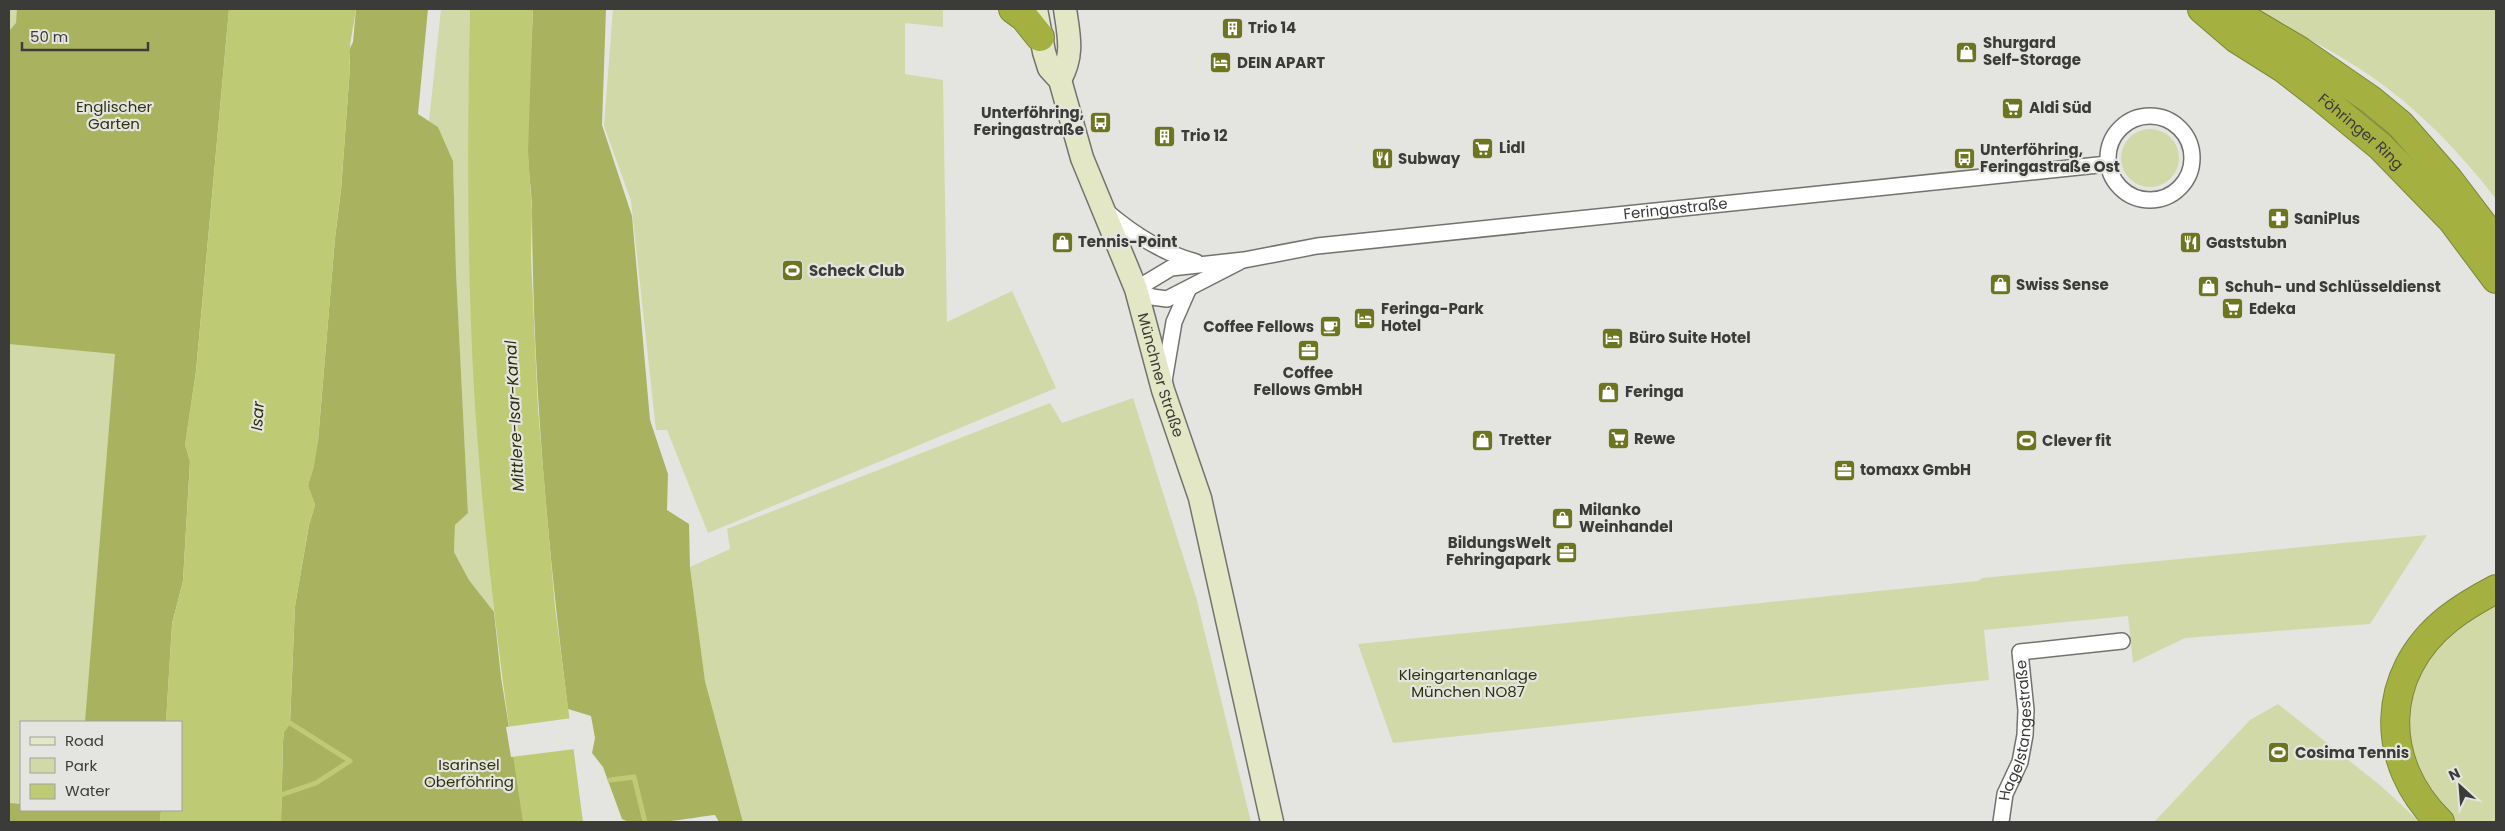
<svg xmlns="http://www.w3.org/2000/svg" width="2505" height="831" viewBox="0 0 2505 831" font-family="Poppins,sans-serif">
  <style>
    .green { fill: #d1d9a8 }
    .forest { fill: #a9b35f }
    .water { fill: #bfca75 }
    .pier { fill: #e4e5e0 }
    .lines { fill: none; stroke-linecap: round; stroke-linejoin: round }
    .stream { stroke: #bfca75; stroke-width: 5 }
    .street-casing { stroke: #72736e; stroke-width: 18 }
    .secondary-casing { stroke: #72736e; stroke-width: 25 }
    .highway-casing { stroke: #7f873d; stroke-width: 30 }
    .street { stroke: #fff; stroke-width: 15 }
    .secondary { stroke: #e4e7c5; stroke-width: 22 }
    .highway { stroke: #a4b03f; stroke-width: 28 }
    .labels { text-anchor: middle; stroke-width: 4.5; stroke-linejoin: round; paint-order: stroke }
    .poi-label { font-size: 15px; font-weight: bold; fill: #3b3c3a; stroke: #e4e5e0; text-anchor: start }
    .park-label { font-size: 15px; fill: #2d310c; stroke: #e4e5e0 }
    .street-label { font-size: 15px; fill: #3b3c3a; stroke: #e4e5e0 }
    .water-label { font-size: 16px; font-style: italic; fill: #2a2e09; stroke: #e4e5e0 }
  </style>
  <rect width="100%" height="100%" fill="#e4e5e0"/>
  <path class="green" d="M9,9H229L172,624L166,722H21V810H161L160,822H9Z
    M441,9H470C465,211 472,411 494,612L469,580L454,552L455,525L468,512L456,272L453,161L438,127L429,121Z
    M613,9H943V27L905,23V74L943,80L947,322L1012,291L1056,388L708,533L667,430H656L631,201L604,126Z
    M2252,9H2496V199C2455,146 2407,97 2349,62C2318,43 2284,26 2252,9Z
    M2121 158a29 29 0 1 1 58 0a29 29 0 1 1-58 0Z
    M1133,398L1196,597L1251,822H743L705,681L690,567L730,549L727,529L1050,403L1062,423Z
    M2427,535L2370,624L2185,638L2133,663L2128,616L1984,630L1989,680L1393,743L1358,644L1978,581L1982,578Z
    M2496,603V822H2456L2439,809L2409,754L2408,700L2417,676L2433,652L2454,629Z
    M2278,704L2381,786L2420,822H2154L2250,720Z"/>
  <path class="forest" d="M17,9H229L196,371L185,445L190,461L183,581L172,624L166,722H85L115,354L9,344V31L16,23Z
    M356,9H428L418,114L438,127L453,161L456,272L468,513L455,525L454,552L469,580L494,612L501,677L524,822H281L283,741L284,732L290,723L295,606L309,525L315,505L308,486L318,441L335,238L341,190L350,67L349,50L353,42Z
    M533,9H606L602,125L632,216L650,420L668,474L667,510L689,524L690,567L705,681L743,822H719L715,815C694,817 638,829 622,819L603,767L592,753L595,738L591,716L568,709C547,544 533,379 532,212C532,192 528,172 528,152C527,105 531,56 533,9Z
    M9,803L21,804V810H161L160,822H9Z"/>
  <path class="water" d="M229,9H356C354,26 347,52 350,67L341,190L335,238L318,441L314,467L308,486L315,505L309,525L295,606L290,723L284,732L283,741L281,822H160L161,810H181V722H166L172,624L183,581L190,461L185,445L196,371Z
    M470,9H533L528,152L532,211L531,257L538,409L555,607L583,822H523C501,679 483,535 474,390C467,263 467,136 470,9Z"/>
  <path class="pier" d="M572,718L575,749L511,757L506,727Z"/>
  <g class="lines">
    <path class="stream" d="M610,780L634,777L645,822
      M278,796L316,783L350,761L290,723L286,724"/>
    <defs>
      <g id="street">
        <circle cx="2150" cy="158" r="42"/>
        <path d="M1106,211C1133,234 1162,253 1196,262"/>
        <path id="s1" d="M1136,289L1171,268L1244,260L1317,246L2108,164"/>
        <path d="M1136,289L1152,297L1167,299L1239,262"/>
        <path d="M1164,381L1174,322L1188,290"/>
        <path id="s2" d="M2001,822L2005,794L2020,762L2025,735L2026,710L2020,652L2122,641"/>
      </g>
      <g id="secondary">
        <path id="s3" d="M1036,9L1044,52L1049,68L1060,80L1082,158L1136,289L1163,390L1200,498L1272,822"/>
        <path d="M1060,80C1074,54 1069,37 1065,9"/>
      </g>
      <g id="highway">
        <path d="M1013,9L1024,17L1040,37"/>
        <path id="s4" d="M2202,9L2237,39L2283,68L2323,99L2381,147L2452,220L2496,279"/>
        <path d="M2211,9L2251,22L2300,51L2371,100L2400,124L2449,180L2496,242"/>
        <path d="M2440,822C2379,763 2379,674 2448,619C2463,607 2479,598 2496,589"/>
      </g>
    </defs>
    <use href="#street" class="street-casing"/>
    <use href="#secondary" class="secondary-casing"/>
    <use href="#highway" class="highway-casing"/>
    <use href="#street" class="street"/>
    <use href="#secondary" class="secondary"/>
    <use href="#highway" class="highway"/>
  </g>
  <defs>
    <symbol id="building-square" viewBox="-11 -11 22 22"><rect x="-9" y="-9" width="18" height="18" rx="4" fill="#6d751f" stroke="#e4e5e0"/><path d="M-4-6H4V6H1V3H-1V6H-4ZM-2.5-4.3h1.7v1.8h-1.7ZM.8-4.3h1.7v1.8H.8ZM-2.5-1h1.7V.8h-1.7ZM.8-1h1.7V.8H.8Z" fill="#fff"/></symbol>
    <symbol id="shop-square" viewBox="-11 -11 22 22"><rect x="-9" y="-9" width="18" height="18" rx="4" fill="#6d751f" stroke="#e4e5e0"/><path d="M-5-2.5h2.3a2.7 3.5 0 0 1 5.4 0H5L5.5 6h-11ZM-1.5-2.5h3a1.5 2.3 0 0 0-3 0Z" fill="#fff"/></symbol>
    <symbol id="hotel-square" viewBox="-11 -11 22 22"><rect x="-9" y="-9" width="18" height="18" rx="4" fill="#6d751f" stroke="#e4e5e0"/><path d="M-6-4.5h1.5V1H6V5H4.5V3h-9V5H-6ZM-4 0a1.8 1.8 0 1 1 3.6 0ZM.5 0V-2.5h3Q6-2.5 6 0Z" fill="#fff"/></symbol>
    <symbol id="supermarket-square" viewBox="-11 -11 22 22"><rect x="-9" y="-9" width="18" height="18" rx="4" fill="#6d751f" stroke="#e4e5e0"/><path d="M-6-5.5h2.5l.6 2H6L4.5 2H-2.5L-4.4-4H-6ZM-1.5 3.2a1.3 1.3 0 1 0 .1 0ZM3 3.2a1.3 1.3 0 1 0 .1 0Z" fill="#fff"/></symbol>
    <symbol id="bus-square" viewBox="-11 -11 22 22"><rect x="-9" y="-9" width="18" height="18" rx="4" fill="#6d751f" stroke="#e4e5e0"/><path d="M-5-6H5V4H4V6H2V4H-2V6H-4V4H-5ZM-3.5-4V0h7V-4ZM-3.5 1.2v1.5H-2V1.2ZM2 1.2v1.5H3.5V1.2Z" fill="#fff"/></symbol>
    <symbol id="restaurant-square" viewBox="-11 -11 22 22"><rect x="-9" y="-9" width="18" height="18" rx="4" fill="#6d751f" stroke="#e4e5e0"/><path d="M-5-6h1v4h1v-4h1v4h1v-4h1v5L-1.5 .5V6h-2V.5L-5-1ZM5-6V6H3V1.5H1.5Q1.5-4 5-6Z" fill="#fff"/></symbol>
    <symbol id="pharmacy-square" viewBox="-11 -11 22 22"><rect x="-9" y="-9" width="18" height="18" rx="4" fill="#6d751f" stroke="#e4e5e0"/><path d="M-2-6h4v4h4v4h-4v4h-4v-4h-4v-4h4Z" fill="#fff"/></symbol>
    <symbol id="stadium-square" viewBox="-11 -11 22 22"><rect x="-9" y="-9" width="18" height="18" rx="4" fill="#6d751f" stroke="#e4e5e0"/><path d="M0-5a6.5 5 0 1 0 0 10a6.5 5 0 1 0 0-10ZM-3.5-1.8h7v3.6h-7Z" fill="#fff"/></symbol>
    <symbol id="cafe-square" viewBox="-11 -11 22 22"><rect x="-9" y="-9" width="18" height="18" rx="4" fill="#6d751f" stroke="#e4e5e0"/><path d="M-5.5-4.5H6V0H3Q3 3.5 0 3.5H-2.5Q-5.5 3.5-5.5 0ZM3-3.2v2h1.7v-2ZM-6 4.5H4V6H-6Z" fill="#fff"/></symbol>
    <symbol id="office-square" viewBox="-11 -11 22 22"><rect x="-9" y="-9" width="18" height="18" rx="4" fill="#6d751f" stroke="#e4e5e0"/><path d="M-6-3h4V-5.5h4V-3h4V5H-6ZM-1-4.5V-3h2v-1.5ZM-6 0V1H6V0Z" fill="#fff"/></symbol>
  </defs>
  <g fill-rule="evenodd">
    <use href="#building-square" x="1220" y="16" width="25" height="25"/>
    <use href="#shop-square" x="1954" y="40" width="25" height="25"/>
    <use href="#hotel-square" x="1208" y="50" width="25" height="25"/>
    <use href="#supermarket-square" x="2000" y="96" width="25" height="25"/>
    <use href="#bus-square" x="1088" y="110" width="25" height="25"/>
    <use href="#building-square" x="1152" y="124" width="25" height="25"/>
    <use href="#supermarket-square" x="1470" y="136" width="25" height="25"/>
    <use href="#restaurant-square" x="1370" y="146" width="25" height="25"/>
    <use href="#bus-square" x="1952" y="146" width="25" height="25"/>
    <use href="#pharmacy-square" x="2266" y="206" width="25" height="25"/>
    <use href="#shop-square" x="1050" y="230" width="25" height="25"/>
    <use href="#restaurant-square" x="2178" y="230" width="25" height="25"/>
    <use href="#stadium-square" x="780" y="258" width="25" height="25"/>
    <use href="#shop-square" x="1988" y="272" width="25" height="25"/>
    <use href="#shop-square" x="2196" y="274" width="25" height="25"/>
    <use href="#supermarket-square" x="2220" y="296" width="25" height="25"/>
    <use href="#hotel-square" x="1352" y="306" width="25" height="25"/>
    <use href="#cafe-square" x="1318" y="314" width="25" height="25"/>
    <use href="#hotel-square" x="1600" y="326" width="25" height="25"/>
    <use href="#office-square" x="1296" y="338" width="25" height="25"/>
    <use href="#shop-square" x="1596" y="380" width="25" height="25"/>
    <use href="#supermarket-square" x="1606" y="426" width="25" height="25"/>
    <use href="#shop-square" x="1470" y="428" width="25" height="25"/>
    <use href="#stadium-square" x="2014" y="428" width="25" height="25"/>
    <use href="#office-square" x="1832" y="458" width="25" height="25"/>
    <use href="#shop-square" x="1550" y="506" width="25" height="25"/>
    <use href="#office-square" x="1554" y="540" width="25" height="25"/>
    <use href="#stadium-square" x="2266" y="740" width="25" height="25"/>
  </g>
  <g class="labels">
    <g class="poi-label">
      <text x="1248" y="33">Trio 14</text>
      <text x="1983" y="48">Shurgard<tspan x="1983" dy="17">Self-Storage</tspan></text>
      <text x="1237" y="68">DEIN APART</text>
      <text x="2029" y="113">Aldi Süd</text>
      <text x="1084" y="118" text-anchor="end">Unterföhring,<tspan x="1084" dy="17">Feringastraße</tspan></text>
      <text x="1181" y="141">Trio 12</text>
      <text x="1499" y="153">Lidl</text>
      <text x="1980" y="155">Unterföhring,<tspan x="1980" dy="17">Feringastraße Ost</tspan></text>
      <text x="1398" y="164">Subway</text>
      <text x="2294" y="224">SaniPlus</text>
      <text x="1078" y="247">Tennis-Point</text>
      <text x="2206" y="248">Gaststubn</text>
      <text x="809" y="276">Scheck Club</text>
      <text x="2016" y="290">Swiss Sense</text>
      <text x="2225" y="292">Schuh- und Schlüsseldienst</text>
      <text x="1381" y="314">Feringa-Park<tspan x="1381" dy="17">Hotel</tspan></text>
      <text x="2249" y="314">Edeka</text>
      <text x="1314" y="332" text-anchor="end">Coffee Fellows</text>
      <text x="1629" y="343">Büro Suite Hotel</text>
      <text x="1308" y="378" text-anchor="middle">Coffee<tspan x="1308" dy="17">Fellows GmbH</tspan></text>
      <text x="1625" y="397">Feringa</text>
      <text x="1634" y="444">Rewe</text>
      <text x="1499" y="445">Tretter</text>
      <text x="2042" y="446">Clever fit</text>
      <text x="1860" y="475">tomaxx GmbH</text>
      <text x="1579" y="515">Milanko<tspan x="1579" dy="17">Weinhandel</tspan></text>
      <text x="1551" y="548" text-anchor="end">BildungsWelt<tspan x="1551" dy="17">Fehringapark</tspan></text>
      <text x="2295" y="758">Cosima Tennis</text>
    </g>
    <g class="park-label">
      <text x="114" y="112">Englischer<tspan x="114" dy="17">Garten</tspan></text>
      <text x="1468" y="680">Kleingartenanlage<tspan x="1468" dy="17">München NO87</tspan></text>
      <text x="469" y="770">Isarinsel<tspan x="469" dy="17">Oberföhring</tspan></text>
    </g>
    <g class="street-label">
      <text dy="5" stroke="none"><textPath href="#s4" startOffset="201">Föhringer Ring</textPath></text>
      <text dy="5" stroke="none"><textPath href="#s1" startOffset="549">Feringastraße</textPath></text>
      <text dy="5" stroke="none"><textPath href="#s3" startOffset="389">Münchner Straße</textPath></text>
      <text dy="5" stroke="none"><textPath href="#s2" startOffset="94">Hagelstangestraße</textPath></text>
    </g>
    <g class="water-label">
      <text transform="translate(257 416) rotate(-86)" y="6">Isar</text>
      <text transform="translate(514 416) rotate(-93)" y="6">Mittlere-Isar-Kanal</text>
    </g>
  </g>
  <rect width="2505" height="831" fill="none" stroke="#3b3c3a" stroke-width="20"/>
  <rect x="20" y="721" width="162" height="90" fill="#e4e5e0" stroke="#a0a19e"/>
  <rect x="30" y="737" width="25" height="8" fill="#e4e7c5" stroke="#a0a19e"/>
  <text x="65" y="746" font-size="15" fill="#3b3c3a">Road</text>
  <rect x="30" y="758" width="25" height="15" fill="#d1d9a8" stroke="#a0a19e"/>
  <text x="65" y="771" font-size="15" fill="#3b3c3a">Park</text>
  <rect x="30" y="784" width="25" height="15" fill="#bfca75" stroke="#a0a19e"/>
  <text x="65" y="796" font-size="15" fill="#3b3c3a">Water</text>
  <g transform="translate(2460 786) rotate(334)" stroke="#e4e5e0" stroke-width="4" paint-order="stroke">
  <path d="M0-4L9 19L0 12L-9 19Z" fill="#3b3c3a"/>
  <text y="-8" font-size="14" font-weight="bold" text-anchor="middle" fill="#3b3c3a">N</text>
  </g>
  <path d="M22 42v8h126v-8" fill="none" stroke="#3b3c3a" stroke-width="2.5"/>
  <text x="30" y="42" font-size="15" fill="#3b3c3a" stroke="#e4e5e0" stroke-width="4" paint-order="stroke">50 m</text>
</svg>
